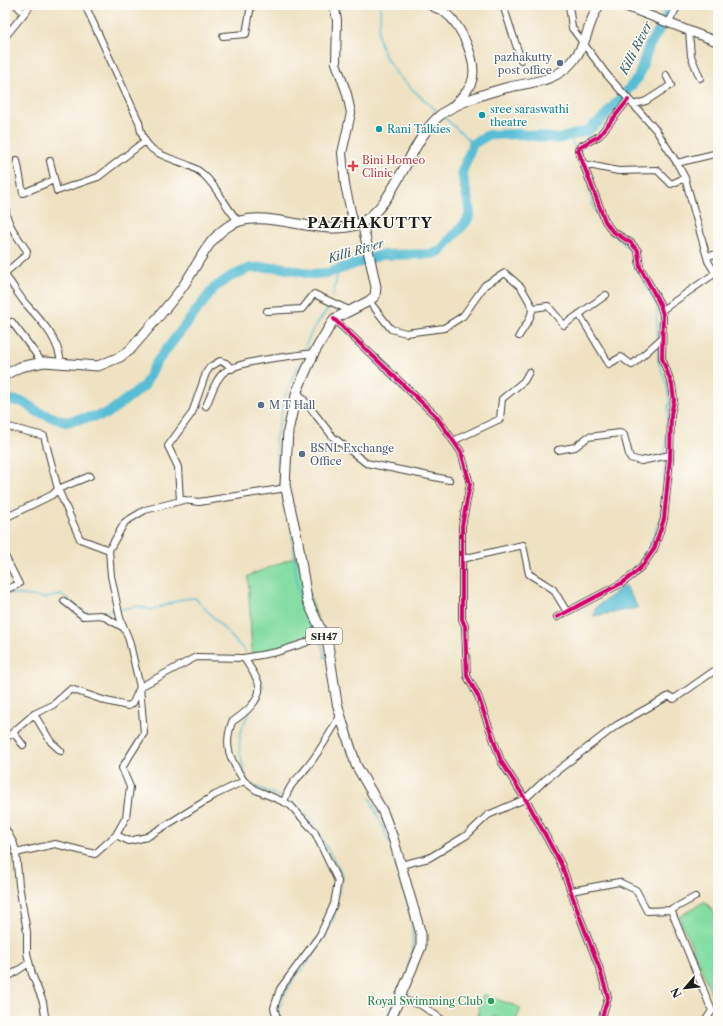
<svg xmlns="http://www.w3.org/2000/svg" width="723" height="1026" viewBox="0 0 723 1026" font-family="'Libre Caslon Text',serif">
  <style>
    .green { fill: #84dda2; stroke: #507c5f }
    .water { fill: #57bdd4; stroke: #3a6c78 }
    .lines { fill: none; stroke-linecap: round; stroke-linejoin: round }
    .stream { stroke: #57bdd4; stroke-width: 1.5 }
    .river { stroke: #57bdd4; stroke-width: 10 }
    .street-casing { stroke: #3c3a35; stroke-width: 8 }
    .secondary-casing { stroke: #3c3a35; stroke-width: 10 }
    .primary-casing { stroke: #3c3a35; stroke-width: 11 }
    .street { stroke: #fff; stroke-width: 6 }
    .secondary { stroke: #fff; stroke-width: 8 }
    .primary { stroke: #fff; stroke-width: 9 }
    .cycleway-casing { stroke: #fdfcf7; stroke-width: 6 }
    .cycleway { stroke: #d6006c; stroke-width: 4 }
    .service-dot { fill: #5c6f8a; stroke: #fdfcf7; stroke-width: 1.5 }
    .culture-dot { fill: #0f9aa8; stroke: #fdfcf7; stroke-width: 1.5 }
    .health-dot { fill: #e0444e; stroke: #fdfcf7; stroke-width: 1.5 }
    .leisure-dot { fill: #2e9e5b; stroke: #fdfcf7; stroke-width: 1.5 }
    .labels { text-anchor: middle; stroke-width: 3; stroke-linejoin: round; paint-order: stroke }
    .shield { fill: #fdfcf7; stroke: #605f5e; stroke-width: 1 }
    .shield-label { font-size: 10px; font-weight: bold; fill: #1c1c1c }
    .service-label { font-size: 11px; fill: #4e5e75; stroke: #fdfcf7; text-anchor: start }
    .culture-label { font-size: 11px; fill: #0d838f; stroke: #fdfcf7; text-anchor: start }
    .health-label { font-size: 11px; fill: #be3a42; stroke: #fdfcf7; text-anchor: start }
    .leisure-label { font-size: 11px; fill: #27864d; stroke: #fdfcf7; text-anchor: end }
    .water-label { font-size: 12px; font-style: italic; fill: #345c66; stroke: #fdfcf7 }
    .district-label { font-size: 15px; font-weight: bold; letter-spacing: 1px; fill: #1c1c1c; stroke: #fdfcf7 }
  </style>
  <rect width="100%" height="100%" fill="#fdfcf7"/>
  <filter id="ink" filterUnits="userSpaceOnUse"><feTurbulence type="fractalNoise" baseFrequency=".025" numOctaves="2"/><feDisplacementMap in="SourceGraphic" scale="8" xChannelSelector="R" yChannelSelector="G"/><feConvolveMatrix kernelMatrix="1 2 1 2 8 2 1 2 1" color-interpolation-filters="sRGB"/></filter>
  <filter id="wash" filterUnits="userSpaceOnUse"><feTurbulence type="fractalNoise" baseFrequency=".012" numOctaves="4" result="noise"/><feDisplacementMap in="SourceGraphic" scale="16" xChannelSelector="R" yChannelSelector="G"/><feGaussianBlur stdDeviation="0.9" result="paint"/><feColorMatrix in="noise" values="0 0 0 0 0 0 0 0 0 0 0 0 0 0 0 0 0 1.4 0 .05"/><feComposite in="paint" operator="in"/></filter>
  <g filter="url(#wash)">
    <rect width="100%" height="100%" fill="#efe2c2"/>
    <path class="green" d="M297,556L322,632L305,642L252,654L248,576Z
      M705,901L718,918V1008L679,917Z
      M483,994L521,1008L516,1021H505L492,1016L490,1020L477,1016Z"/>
    <path class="water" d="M625,585L638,608L594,616L595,608Z"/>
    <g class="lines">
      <path class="stream" d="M379,5C384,16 376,27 379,38C385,71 414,90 437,111
        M445,118L473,144
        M570,137L576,151
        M589,188L594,209L602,220
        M611,233L633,252L637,266
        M638,270L657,306V339
        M333,297L338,270
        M658,345V361L667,385L669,400L665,454
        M303,352L312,331L331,304
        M281,487L275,441L286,393L298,365
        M282,491L284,503
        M292,535L297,584L304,615L316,634
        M635,569L648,550L661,516L665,458
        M7,593L45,598L62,595L87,613
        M121,609L138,606L151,610L183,599L195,598L246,652
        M101,612L117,610
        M321,642L325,658
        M251,661L264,687L261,693
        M334,709L336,715
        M339,726L348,753
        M247,780C239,755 234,735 250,712
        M255,786L283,798
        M370,798L390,844
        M293,802L312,821L343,876L339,894
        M394,859L411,915
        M408,966L413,950L412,918
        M283,1021L278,1012L283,997L294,978L306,966L334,918L336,906
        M385,1021L391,1006"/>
      <path class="river" d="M5,399L23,402L38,412L65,422L107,414L144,386L156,363L214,288L230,277L250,268L278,267L311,274L328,273L381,255L432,254L440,251L467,221L470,213L462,172L473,144L488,135L520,134L558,139L587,131L601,120L638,78L649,46L674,5"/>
    </g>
  </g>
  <g filter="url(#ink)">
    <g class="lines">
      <defs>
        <path id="street" d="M16,5L24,13
          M85,5L139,122C144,164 181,154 204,175C218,188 226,208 239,222
          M442,5H456
          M503,5L521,60
          M569,5L572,28L607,75L656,130L677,163L685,178L708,261L718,278
          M669,22L678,5
          M689,31L691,56L700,78
          M223,36L246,34L251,5
          M5,37L31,5
          M633,105L646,101L671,85L666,75
          M17,160L23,193L54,180
          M50,161L57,191L98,177L145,141
          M677,163L718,153
          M584,164L618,171L657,170L671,184L685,178
          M5,206C6,224 18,237 27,251L26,255L5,273
          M707,256L718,254
          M5,275C12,284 18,294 25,303C41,321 59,338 61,364
          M369,301L391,329L406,333L444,328L463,316L485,285L505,273L521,287L533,308L548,306L564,325L606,295
          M662,310L714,274
          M267,311L302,309L314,294L351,311
          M579,314L609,364L621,357L632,365L662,338
          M334,319L436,416L461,452L470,484L462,526V619L465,626L467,676L478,696L501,761L529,805L562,866L579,915L599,967L608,997L601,1021
          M12,322L42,362
          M519,336L529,320L533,308
          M297,391L333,437L366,463L449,480
          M206,406C211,396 214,381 223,373C238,360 294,356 314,353
          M5,426L44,436L58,489L80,539L109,550
          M453,441L500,419L502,399L524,381L529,372
          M558,450L575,447L588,437L620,433L624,435L630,458L641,461L670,455
          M180,501L178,467L168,446L192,413L206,373L210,367L220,361L226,363L232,369
          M5,518L52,495L58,489L90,476
          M5,556L19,584L5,590
          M462,559L523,545L529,574L553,589L567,612
          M64,601L83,616L101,615L124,628
          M557,617L622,583L634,574L643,565L654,549L664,519L670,459L671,414L674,400L672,385L662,358L663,315L660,304L640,267L638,251L631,243L612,231L605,221L578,150L581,146L599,136L628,100
          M34,714L53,705L71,689L106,701L128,706L133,703L140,687L196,657L244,658L277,652L305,643L323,633
          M13,732L23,745
          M5,739L34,714L51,742L61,751
          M244,781C230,759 223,747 232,722C242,715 262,701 259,685C257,676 248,665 244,658
          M5,828L14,844L16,853L19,885L27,932V953L32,974L43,1002L45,1016L49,1021
          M116,835L129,841L147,837L215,795L244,781L256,790L284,802
          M16,853L55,844L95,854L116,835L126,817L130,787L122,768L144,733L140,687L129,640L120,618L111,576L109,550L125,522L145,510L184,500L199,502L286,488
          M401,865L429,858L467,835L488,815L525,799L545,780L617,725L669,696L674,699L714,671
          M571,891L619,882L636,890L647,911L671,910
          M695,897L671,910L712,1011L705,1021
          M5,979L29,963
          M400,999L421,1005L444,1021
          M278,1021L274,1008L280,989L320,935L334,904L338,881L314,831L290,805L284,802C291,780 296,782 308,766C321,750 330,732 341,715"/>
        <path id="secondary" d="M334,5L337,20L336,63L347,94L351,113L342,153L345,185L354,225
          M430,5C434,8 440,9 444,12C461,24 480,64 471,84C467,93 459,99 453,106
          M622,5L718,42"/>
        <path id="primary" d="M362,222L376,287L375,296L369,301L334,319L314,353L297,391L288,431L285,485L298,542L307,600L328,645L337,703L343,724L356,765L383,812L393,838L421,934V947L390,1021
          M5,375L20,367L44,362L98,366L120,357L130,350C147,330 165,310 181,289C196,269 206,241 227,227C261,204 316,238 356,225C393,212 409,143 438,117C452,104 486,93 505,88C529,82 554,83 572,62C588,43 587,24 599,5"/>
      </defs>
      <use href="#street" class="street-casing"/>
      <use href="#secondary" class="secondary-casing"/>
      <use href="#primary" class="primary-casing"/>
      <use href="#street" class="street"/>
      <use href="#secondary" class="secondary"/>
      <use href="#primary" class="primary"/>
      <defs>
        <path id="cycleway" d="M334,319L436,416L461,452L470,484L462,526V619L465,626L467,676L478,696L501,761L529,805L562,866L579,915L599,967L608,997L601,1021
          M557,617L622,583L634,574L643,565L654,549L664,519L670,459L671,414L674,400L672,385L662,358L663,315L660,304L640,267L638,251L631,243L612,231L605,221L578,150L581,146L599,136L628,100"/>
      </defs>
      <use href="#cycleway" class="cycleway-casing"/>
      <use href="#cycleway" class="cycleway"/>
    </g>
  </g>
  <g class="service-dot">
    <circle cx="560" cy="63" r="4"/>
    <circle cx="261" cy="405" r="4"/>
    <circle cx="302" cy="454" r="4"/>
  </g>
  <g class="culture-dot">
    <circle cx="482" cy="115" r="4"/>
    <circle cx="379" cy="129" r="4"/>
  </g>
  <path class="health-dot" d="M351 160h4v4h4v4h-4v4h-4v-4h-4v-4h4z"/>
  <circle class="leisure-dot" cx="491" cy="1001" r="4"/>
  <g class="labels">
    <rect class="shield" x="306" y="628" width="36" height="16" rx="3"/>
    <g class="shield-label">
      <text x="324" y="640">SH47</text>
    </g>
    <g class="service-label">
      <text x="552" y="61" text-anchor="end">pazhakutty<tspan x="552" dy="13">post office</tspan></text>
      <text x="269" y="409">M T Hall</text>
      <text x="310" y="452">BSNL Exchange<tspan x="310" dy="13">Office</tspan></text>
    </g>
    <g class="culture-label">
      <text x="490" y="113">sree saraswathi<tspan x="490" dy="13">theatre</tspan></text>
      <text x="387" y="133">Rani Talkies</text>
    </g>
    <g class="health-label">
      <text x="362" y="164">Bini Homeo<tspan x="362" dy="13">Clinic</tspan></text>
    </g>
    <g class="leisure-label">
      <text x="483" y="1005">Royal Swimming Club</text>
    </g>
    <g class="water-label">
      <text transform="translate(636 48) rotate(-63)" y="4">Killi River</text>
      <text transform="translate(356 251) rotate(-16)" y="4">Killi River</text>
    </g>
    <g class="district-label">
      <text x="370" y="228">PAZHAKUTTY</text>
    </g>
  </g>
  <rect width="723" height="1026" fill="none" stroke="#fdfcf7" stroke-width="20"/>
  <g transform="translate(685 988) rotate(242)" stroke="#fdfcf7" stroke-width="3" paint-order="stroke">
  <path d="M0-3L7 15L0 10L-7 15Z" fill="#1c1c1c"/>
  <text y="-6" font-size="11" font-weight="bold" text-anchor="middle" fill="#1c1c1c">N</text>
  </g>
</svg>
